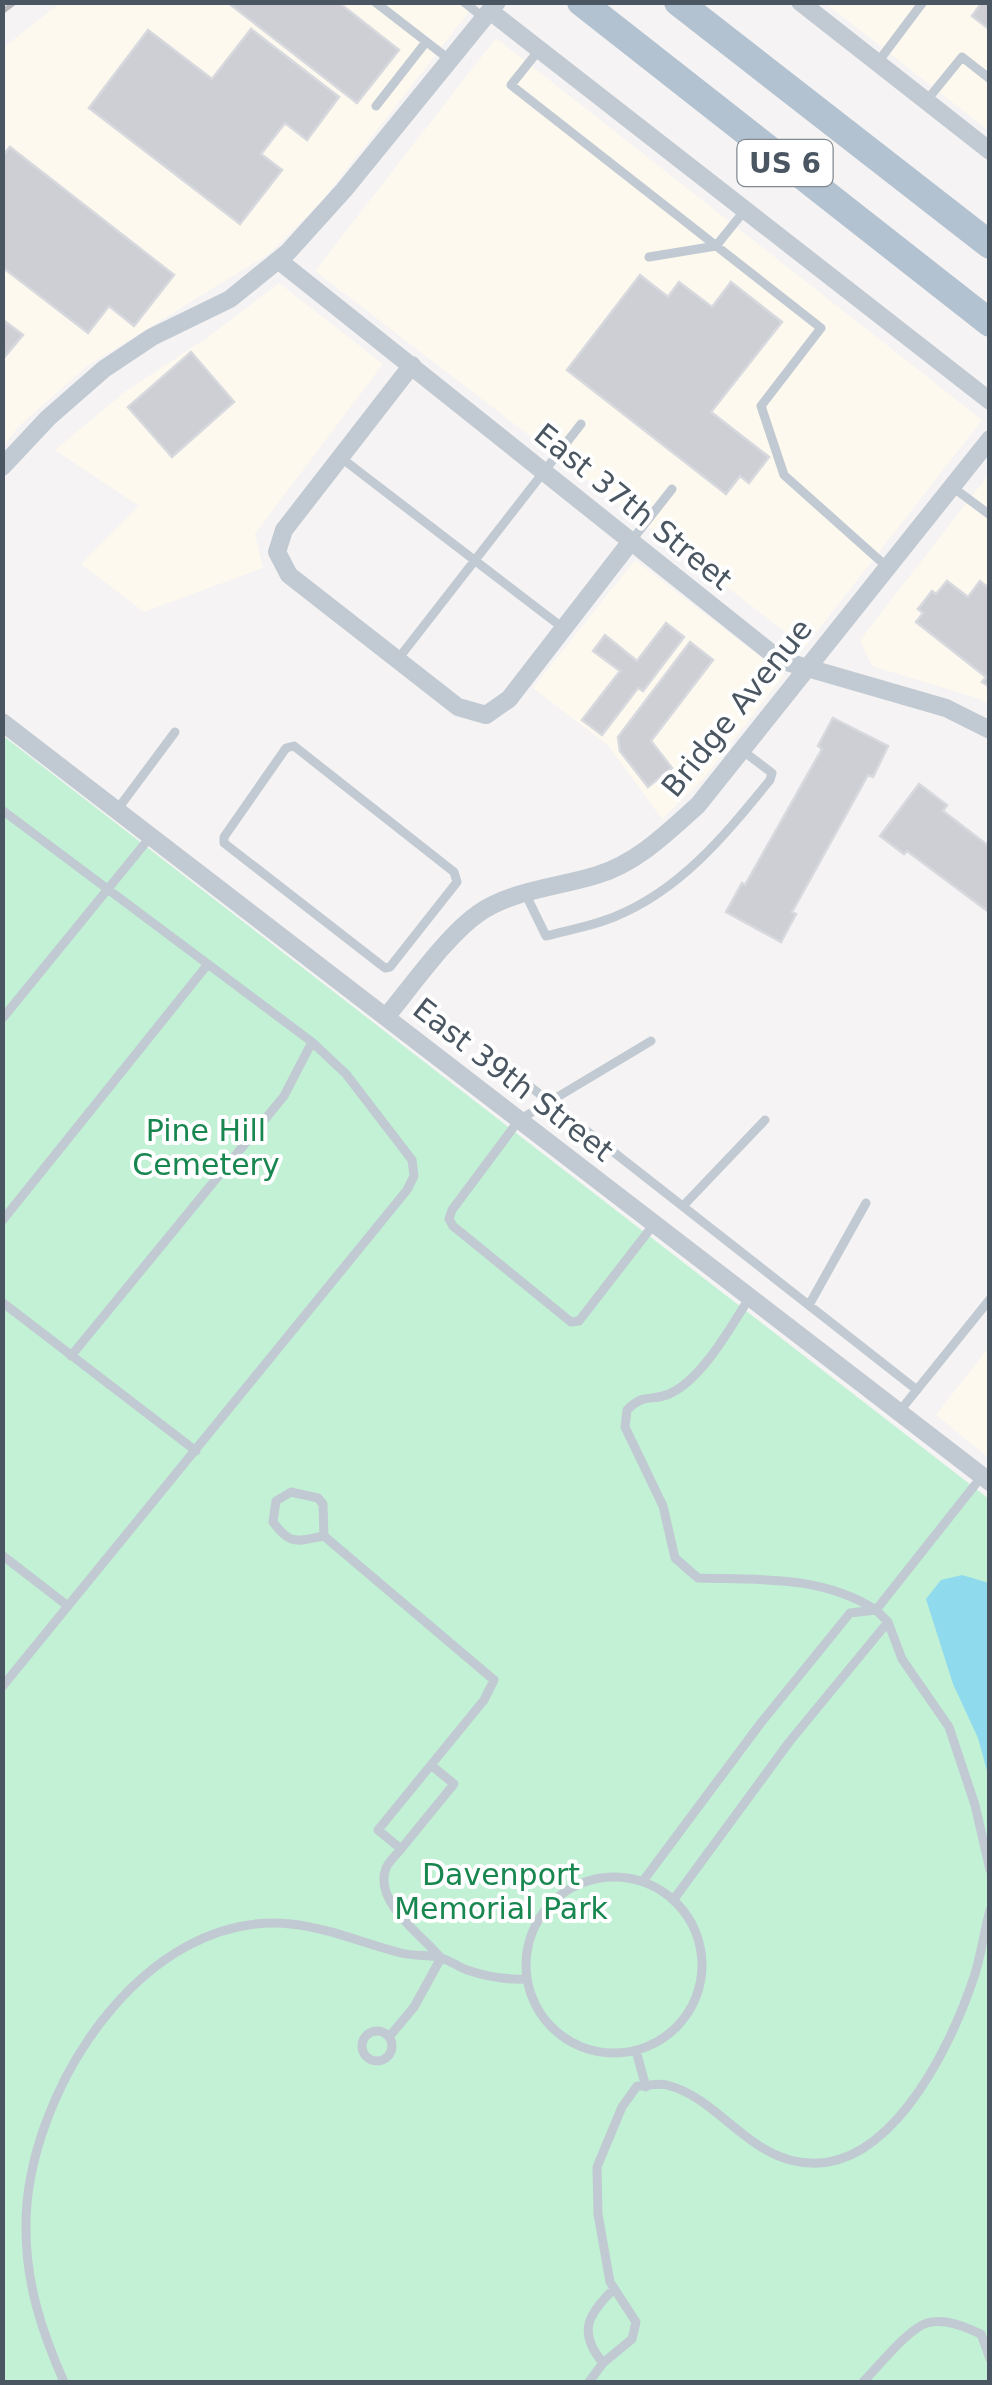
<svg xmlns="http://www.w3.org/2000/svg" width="992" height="2385" viewBox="0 0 992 2385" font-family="'DejaVu Sans',sans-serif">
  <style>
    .commercial { fill: #fdf9ef }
    .green { fill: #c3f1d5 }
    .water { fill: #90daee }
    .building { fill: #cdcfd5; stroke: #d7d9de; stroke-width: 2.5 }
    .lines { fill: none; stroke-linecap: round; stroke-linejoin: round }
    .service { stroke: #c1cad2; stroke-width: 9 }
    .minor { stroke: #c1cad2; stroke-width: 18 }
    .primary { stroke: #b3c2d1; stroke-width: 28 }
    .rail { stroke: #b5b8bd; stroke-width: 5 }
    .labels { text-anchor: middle; stroke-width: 8; stroke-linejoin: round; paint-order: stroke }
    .shield { fill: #fff; stroke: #808990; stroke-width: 2.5 }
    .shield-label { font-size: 28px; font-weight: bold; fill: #4a5661 }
    .street-label { font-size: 30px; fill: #4a5661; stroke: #fff }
    .park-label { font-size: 30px; fill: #17864f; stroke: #fff }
  </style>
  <rect width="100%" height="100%" fill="#f5f3f3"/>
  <path class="commercial" d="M60,3H476L321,202L270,253L87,366L17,428L3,447V48Z
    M825,3H989V131L911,70Z
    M496,38L982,420L805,647L315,271Z
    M279,283L383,364L255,534L263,568L144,612L81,564L139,506L55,450L126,391L207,338Z
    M989,474V705L980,699L872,666L860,640Z
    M635,560L784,675L704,778L662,819L608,745L533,688Z
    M989,1347V1458L936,1415Z"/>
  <path class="green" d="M2,735L989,1499V2382H3Z"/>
  <path class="water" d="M962,1575L989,1583V1778L978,1738L953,1684L926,1599L941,1580Z"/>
  <path class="building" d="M227,2H338L399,50L357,103Z
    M982,2H990V30L972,16Z
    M251,29L339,97L307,140L285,123L261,154L282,170L240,224L89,108L148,30L212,79Z
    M10,147L174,275L134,326L109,306L88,333L2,267V156Z
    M640,275L668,297L679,282L712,307L731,282L782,322L711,412L769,457L749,483L740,476L726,494L567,370Z
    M2,319L23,335L2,360Z
    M191,352L234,402L172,457L128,407Z
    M947,581L968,597L980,581L990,589V687L982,682L986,677L916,622L923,613L918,609L932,591L936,594Z
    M666,623L684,637L643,691L638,688L602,735L582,720L620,671L593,651L605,635L637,661Z
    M690,642L713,660L651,741L672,768L648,787L620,751L618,737Z
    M833,718L888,746L873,777L868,775L792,912L796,914L781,942L726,912L742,883L745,885L822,749L818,746Z
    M919,784L947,805L943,811L990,847V913L907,851L904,854L880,836Z"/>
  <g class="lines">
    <path class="service" d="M375,2L450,60
      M464,2L484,18
      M539,50L511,85L821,328L761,406L784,475L886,566
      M878,62L923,2
      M927,100L962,57L990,79
      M376,106L426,42
      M649,257L716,246L745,210
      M340,457L563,628
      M951,486L990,515
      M632,540L672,489
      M398,659L581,424
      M294,746L454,872L457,882L390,967L385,968L224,843V837L286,748Z
      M2,810L312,1042L346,1074L412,1160L414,1176L407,1190L2,1687
      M117,810L175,732
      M525,893L546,936C568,930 592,926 614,917C681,890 725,835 770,780L772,773L743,751
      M2,1019L151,836
      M651,1041L519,1120L452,1210L449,1219L453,1226L571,1322L579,1321L654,1224
      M509,1070L917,1390
      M683,1206L765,1120
      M2,1221L208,964
      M750,1297C731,1326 702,1380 669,1394C650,1402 645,1392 627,1410L625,1427L663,1506L675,1558L698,1578C761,1580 821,1575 876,1610L982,1476
      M2,1302L196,1451
      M809,1305L866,1203
      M71,1356L284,1096L312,1042
      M899,1412L990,1299
      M324,1536L323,1504L318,1498L291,1492L276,1501L273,1522C291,1546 296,1541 324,1536L494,1680L484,1700L431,1765
      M2,1555L68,1606
      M431,1765L454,1784L401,1849L378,1830Z
      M526 1965a88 88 0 1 1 176 0a88 88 0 1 1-176 0Z
      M643,1881L760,1724L850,1613L876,1610L888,1622L902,1659L949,1727L975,1805L990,1870
      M674,1899L790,1741L888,1622
      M362 2046a15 15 0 1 1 30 0a15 15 0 1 1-30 0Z
      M389,2037L414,2007L441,1958C422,1935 373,1902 386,1868C389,1861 397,1854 401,1849
      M636,2051L646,2087
      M603,2363C577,2332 588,2314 614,2289
      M64,2382C42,2332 26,2284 26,2229C24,2097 142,1908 291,1924C329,1928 365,1944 401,1953C414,1956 427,1955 439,1957C449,1960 457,1966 467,1970C485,1976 507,1980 526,1979
      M589,2382L603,2363L632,2339L636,2322L610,2282L598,2214L597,2167L622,2107L637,2086C647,2087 656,2082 667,2085C714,2097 742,2147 790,2160C885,2186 950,2049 974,1977C981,1956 984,1932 990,1910
      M863,2382C877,2368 909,2328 927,2323C946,2318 965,2327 981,2334L990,2359"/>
    <path class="minor" d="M800,2L990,151
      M490,11L990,401
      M278,260L780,660L946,708L990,730
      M412,365L284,530L277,552L289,575L458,707L486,715L509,699L632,540
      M2,467L48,418L104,369L152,337L230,299L288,252L344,190L497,2
      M2,722L990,1482
      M386,1017C411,987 447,935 479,913C512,890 559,887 597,875C637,863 668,832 698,805L990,439"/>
    <path class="primary" d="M581,2L990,323
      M678,2L990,245"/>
    <path class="rail" d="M2,12L15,2"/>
  </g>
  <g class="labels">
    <rect class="shield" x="737.5" y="140" width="95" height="46" rx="8"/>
    <g class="shield-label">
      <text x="785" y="173">US 6</text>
    </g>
    <g class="street-label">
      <text transform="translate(633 507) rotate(39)" y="10">East 37th Street</text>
      <text transform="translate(737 708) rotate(-51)" y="10">Bridge Avenue</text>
      <text transform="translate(513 1080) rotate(38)" y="10">East 39th Street</text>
    </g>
    <g class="park-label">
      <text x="206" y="1141">Pine Hill<tspan x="206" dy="34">Cemetery</tspan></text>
      <text x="501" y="1885">Davenport<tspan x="501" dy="34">Memorial Park</tspan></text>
    </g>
  </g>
  <rect width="992" height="2385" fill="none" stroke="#4a5661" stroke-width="10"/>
</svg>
